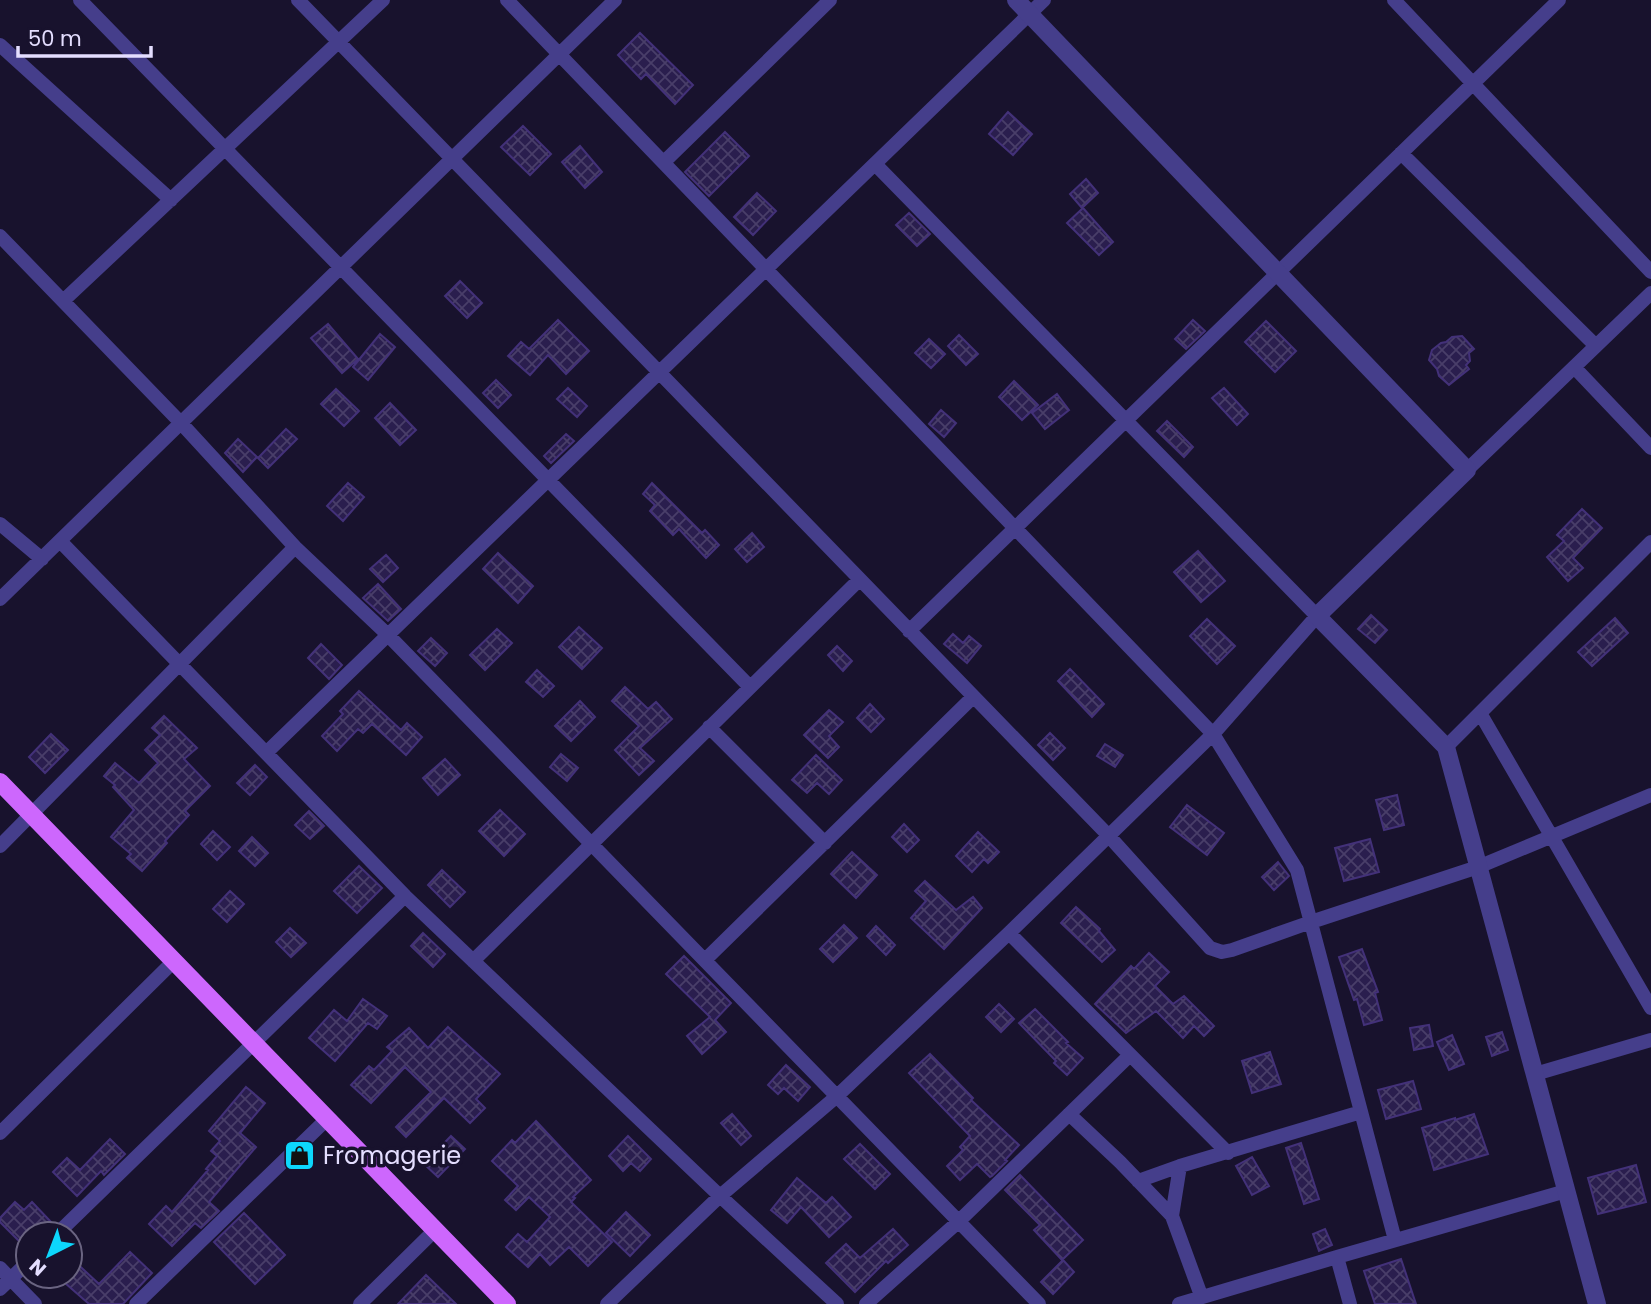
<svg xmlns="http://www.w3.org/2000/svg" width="1651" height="1304" viewBox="0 0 1651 1304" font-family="Poppins,sans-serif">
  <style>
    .building { fill: url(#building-cross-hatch); stroke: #433179; stroke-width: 2 }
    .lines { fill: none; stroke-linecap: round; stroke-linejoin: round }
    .minor { stroke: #453e8b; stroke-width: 14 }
    .tertiary { stroke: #453e8b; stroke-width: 18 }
    .primary { stroke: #cd67fd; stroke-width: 18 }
    .labels { text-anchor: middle; stroke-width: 7; stroke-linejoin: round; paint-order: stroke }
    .poi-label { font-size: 24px; fill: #e4deff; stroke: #18122d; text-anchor: start }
  </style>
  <defs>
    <pattern id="building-cross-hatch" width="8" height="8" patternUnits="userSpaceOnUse" patternTransform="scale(1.75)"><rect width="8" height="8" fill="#2a1e4e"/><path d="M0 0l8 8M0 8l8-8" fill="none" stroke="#493e69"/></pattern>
  </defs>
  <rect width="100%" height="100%" fill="#18122d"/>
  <path class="building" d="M640,33L693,85L675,104L646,74L641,79L618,55Z
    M1008,112L1032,134L1013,155L989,134Z
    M523,126L551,154L530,175L501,147Z
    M725,132L749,156L709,196L685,172Z
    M580,146L602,172L585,188L562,162Z
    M1086,179L1098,193L1082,208L1070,194Z
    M757,193L776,211L753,235L734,217Z
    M1083,208L1113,242L1099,255L1067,223Z
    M909,213L930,234L917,246L896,225Z
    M460,281L482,303L467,318L445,296Z
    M558,320L589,351L566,374L548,355L530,375L508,356L521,342L529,349Z
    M1193,320L1205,331L1186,349L1175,339Z
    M1266,321L1296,351L1275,372L1245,342Z
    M328,324L358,359L342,373L311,338Z
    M380,334L395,347L368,380L353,367Z
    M959,335L978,354L966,365L948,346Z
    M1462,336L1474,349L1469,353L1470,361L1466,365L1469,369L1449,385L1439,376L1437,369L1429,360L1432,350L1441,343L1446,342L1452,337Z
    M929,339L945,354L931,368L915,353Z
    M496,380L511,395L498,408L483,393Z
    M1014,381L1038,405L1022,420L999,397Z
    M568,388L587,406L577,417L557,399Z
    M1224,388L1248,414L1237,425L1212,398Z
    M336,389L359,411L344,426L321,404Z
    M1057,394L1069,410L1045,429L1032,413Z
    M390,403L416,430L400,445L375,418Z
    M941,410L956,423L944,437L929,424Z
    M1167,421L1193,447L1184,457L1157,431Z
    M286,429L297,439L268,468L258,458Z
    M566,434L574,441L551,463L544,456Z
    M238,439L257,457L243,472L225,453Z
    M348,483L364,497L343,521L327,506Z
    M652,483L702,533L705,530L719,545L706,558L679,529L673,535L650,511L655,505L643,494Z
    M1582,509L1602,528L1573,558L1583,568L1568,581L1547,557L1564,541L1557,535Z
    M752,533L764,547L747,562L735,549Z
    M1198,551L1225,581L1201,602L1174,572Z
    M498,553L533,586L518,603L483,569Z
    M386,555L398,568L383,582L370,569Z
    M378,584L401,609L388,621L363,598Z
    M1371,615L1387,630L1375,643L1358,629Z
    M1615,618L1628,633L1592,666L1578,652Z
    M1207,619L1235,646L1217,664L1190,636Z
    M579,627L602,648L582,669L559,647Z
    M497,629L512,643L485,670L470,655Z
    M953,634L963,643L969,636L981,646L967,663L944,644Z
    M431,638L447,653L435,666L418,651Z
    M321,644L342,665L329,679L308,658Z
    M837,646L852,661L843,671L828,655Z
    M1070,669L1104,704L1092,717L1058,681Z
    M537,670L554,686L543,697L526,682Z
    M625,687L648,709L656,702L672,719L640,748L654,761L639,775L615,750L639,726L612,701Z
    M359,691L401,730L407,723L422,737L406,755L372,724L363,733L358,729L337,751L322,736L343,714L340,711Z
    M580,701L595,717L571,741L555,726Z
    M870,704L884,719L871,732L857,718Z
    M829,710L843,722L829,736L839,747L828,758L804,735Z
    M164,716L197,748L184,759L210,786L185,811L189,815L165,841L167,843L142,871L127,858L131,854L111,837L134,810L113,787L115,785L104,776L115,763L139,783L158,763L145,750L160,735L152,728Z
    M1050,733L1065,748L1053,760L1038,745Z
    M51,734L68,750L45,773L29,757Z
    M1105,744L1123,755L1115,767L1097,756Z
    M561,754L578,768L567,781L550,767Z
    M816,755L842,780L829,794L817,783L807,793L792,780Z
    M445,759L460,775L438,795L423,778Z
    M255,765L267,777L250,795L237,783Z
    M1397,795L1404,825L1384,830L1376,800Z
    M1187,805L1224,833L1207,855L1170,827Z
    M500,810L525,834L504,856L479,831Z
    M309,811L324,826L310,839L295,825Z
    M904,824L919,840L907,852L892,837Z
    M213,831L230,847L217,860L201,844Z
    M978,832L999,852L988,863L984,859L972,872L956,856Z
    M252,837L268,853L255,866L239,851Z
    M1370,839L1379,872L1344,881L1335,848Z
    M852,852L877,875L856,898L831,874Z
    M1278,862L1289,876L1274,890L1262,877Z
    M359,866L382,888L357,913L334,891Z
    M442,870L465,892L450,907L428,885Z
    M925,881L956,910L973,897L982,908L944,949L911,918L926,901L915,891Z
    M230,891L244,904L227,922L213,909Z
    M1076,907L1100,929L1099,931L1115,950L1102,962L1061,923Z
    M844,925L857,938L833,962L820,949Z
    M876,926L895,945L886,955L867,936Z
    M290,928L306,943L291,957L276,942Z
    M423,933L445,954L433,967L411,946Z
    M1362,949L1378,992L1375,993L1382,1020L1364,1025L1357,999L1354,1000L1339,957Z
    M1149,953L1169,972L1155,986L1173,1004L1184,996L1214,1026L1204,1036L1194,1026L1183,1038L1156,1011L1126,1033L1095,1004L1131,966L1134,969Z
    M684,956L731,1003L715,1020L726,1032L702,1054L687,1036L710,1017L666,974Z
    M363,999L387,1016L377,1029L368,1023L335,1061L309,1038L334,1010L347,1021Z
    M999,1004L1014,1019L1001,1032L986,1017Z
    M1035,1009L1068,1042L1066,1043L1083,1058L1067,1075L1054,1063L1056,1061L1019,1023Z
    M1429,1025L1433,1046L1414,1050L1410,1028Z
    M448,1027L500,1074L476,1099L485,1108L470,1123L444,1098L406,1137L396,1127L431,1092L405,1067L371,1103L351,1085L369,1066L374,1070L392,1051L387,1047L409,1028L428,1048Z
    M1502,1032L1508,1050L1492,1056L1486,1037Z
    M1452,1035L1464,1064L1449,1070L1437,1042Z
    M1270,1052L1281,1084L1252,1093L1242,1061Z
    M930,1054L973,1098L971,1100L1019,1145L1005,1160L1007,1161L992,1176L990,1177L977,1164L960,1180L947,1166L963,1150L960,1147L970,1136L909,1073Z
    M786,1065L810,1087L798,1101L784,1088L778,1094L768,1085Z
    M1413,1081L1421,1109L1386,1119L1378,1090Z
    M246,1087L265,1103L240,1133L256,1147L209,1202L219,1211L201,1228L195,1223L172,1246L149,1224L166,1206L172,1212L208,1170L206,1169L217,1156L211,1151L220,1141L209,1131Z
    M732,1114L751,1136L741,1145L721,1123Z
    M1474,1114L1488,1154L1434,1170L1422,1128L1455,1118V1120Z
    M536,1121L591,1180L573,1197L575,1198L571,1202L612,1242L588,1266L569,1247L550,1265L540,1254L528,1267L506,1247L518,1234L527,1242L550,1217L529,1197L516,1210L505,1200L518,1186L492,1161L512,1140L515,1143Z
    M451,1136L465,1149L438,1177L424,1164Z
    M628,1136L651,1159L640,1171L631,1163L623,1171L609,1156Z
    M110,1139L125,1154L104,1175L101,1171L77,1196L53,1172L67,1158L80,1170Z
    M1301,1143L1319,1199L1304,1204L1286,1148Z
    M860,1144L890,1174L875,1189L844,1159Z
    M1252,1157L1269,1186L1252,1195L1236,1166Z
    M1636,1165L1646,1202L1598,1214L1588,1178Z
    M1020,1175L1083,1240L1062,1260L1034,1230L1040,1225L1005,1190Z
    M797,1178L826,1203L832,1197L851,1217L829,1237L801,1207L787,1223L771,1210Z
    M15,1202L24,1210L32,1202L52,1223L41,1234H28V1250L0,1222V1218Z
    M626,1212L650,1235L630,1256L606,1233Z
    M244,1213L285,1255L255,1284L214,1242Z
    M893,1229L908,1245L888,1263L886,1261L855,1292L826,1263L846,1244L860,1258Z
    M1325,1229L1332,1245L1319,1251L1313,1234Z
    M130,1252L152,1273L123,1304H89L57,1276H70V1257L99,1284Z
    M1401,1259L1416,1304H1375L1364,1271Z
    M1063,1260L1074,1272L1053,1294L1041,1282Z
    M426,1275L456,1304H398Z"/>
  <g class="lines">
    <path class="minor" d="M80,0L750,687
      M298,0L1108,835L1210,948L1222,952L1232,950L1311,922L1478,867L1651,795
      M507,0L1213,734L1297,870L1395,1240
      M1394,0L1651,272
      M0,45L171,200
      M1401,153L1596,346
      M664,162L830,0
      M0,236L181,423L295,547L388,635L1039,1304
      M63,301L383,0
      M1574,367L1651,448
      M1467,470L1651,293
      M0,524L42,559
      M60,541L405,896L720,1196L837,1304
      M0,599L615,0
      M909,631L1559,0
      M1480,713L1651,1008
      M709,727L825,843
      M1446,747L1651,542
      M266,753L1044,0
      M0,846L295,547
      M1009,933L1228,1153
      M705,960L973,697
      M473,961L859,580
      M1535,1074L1651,1040
      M1069,1114L1120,1162L1172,1216L1202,1298
      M0,1133L174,961
      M1138,1181L1180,1166L1361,1112
      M1172,1216L1180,1166
      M57,1234L405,896
      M1337,1257L1350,1304
      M0,1268L35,1304
      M0,1289L28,1262
      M136,1304L327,1119
      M360,1304L434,1231
      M607,1304L720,1196L836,1097L1009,933L1213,734L1317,616L875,164
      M866,1304L958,1222L1130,1055
      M1179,1304L1337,1257L1566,1191"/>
    <path class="tertiary" d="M1016,0L1467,470L1317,616L1446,747L1597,1304"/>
    <path class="primary" d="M0,782L507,1304"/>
  </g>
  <defs>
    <symbol id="shop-square" viewBox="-11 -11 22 22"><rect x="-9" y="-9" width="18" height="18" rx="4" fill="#0dd7fc" stroke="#18122d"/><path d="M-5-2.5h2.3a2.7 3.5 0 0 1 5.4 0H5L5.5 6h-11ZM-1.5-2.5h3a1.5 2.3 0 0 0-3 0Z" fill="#111"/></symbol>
  </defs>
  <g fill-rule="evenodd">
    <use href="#shop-square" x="282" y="1138" width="35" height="35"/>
  </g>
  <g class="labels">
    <g class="poi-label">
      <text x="323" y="1164">Fromagerie</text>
    </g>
  </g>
  <g transform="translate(49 1255) rotate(222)"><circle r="33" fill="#18122d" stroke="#6a6481" stroke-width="2"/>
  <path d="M0-5L12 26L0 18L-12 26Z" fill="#0dd7fc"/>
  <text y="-10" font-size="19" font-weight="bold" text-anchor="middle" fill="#e4deff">N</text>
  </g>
  <path d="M18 46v10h133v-10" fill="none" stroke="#e4deff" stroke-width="3.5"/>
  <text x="28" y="46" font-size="21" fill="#e4deff" stroke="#18122d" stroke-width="5" paint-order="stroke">50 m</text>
</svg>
